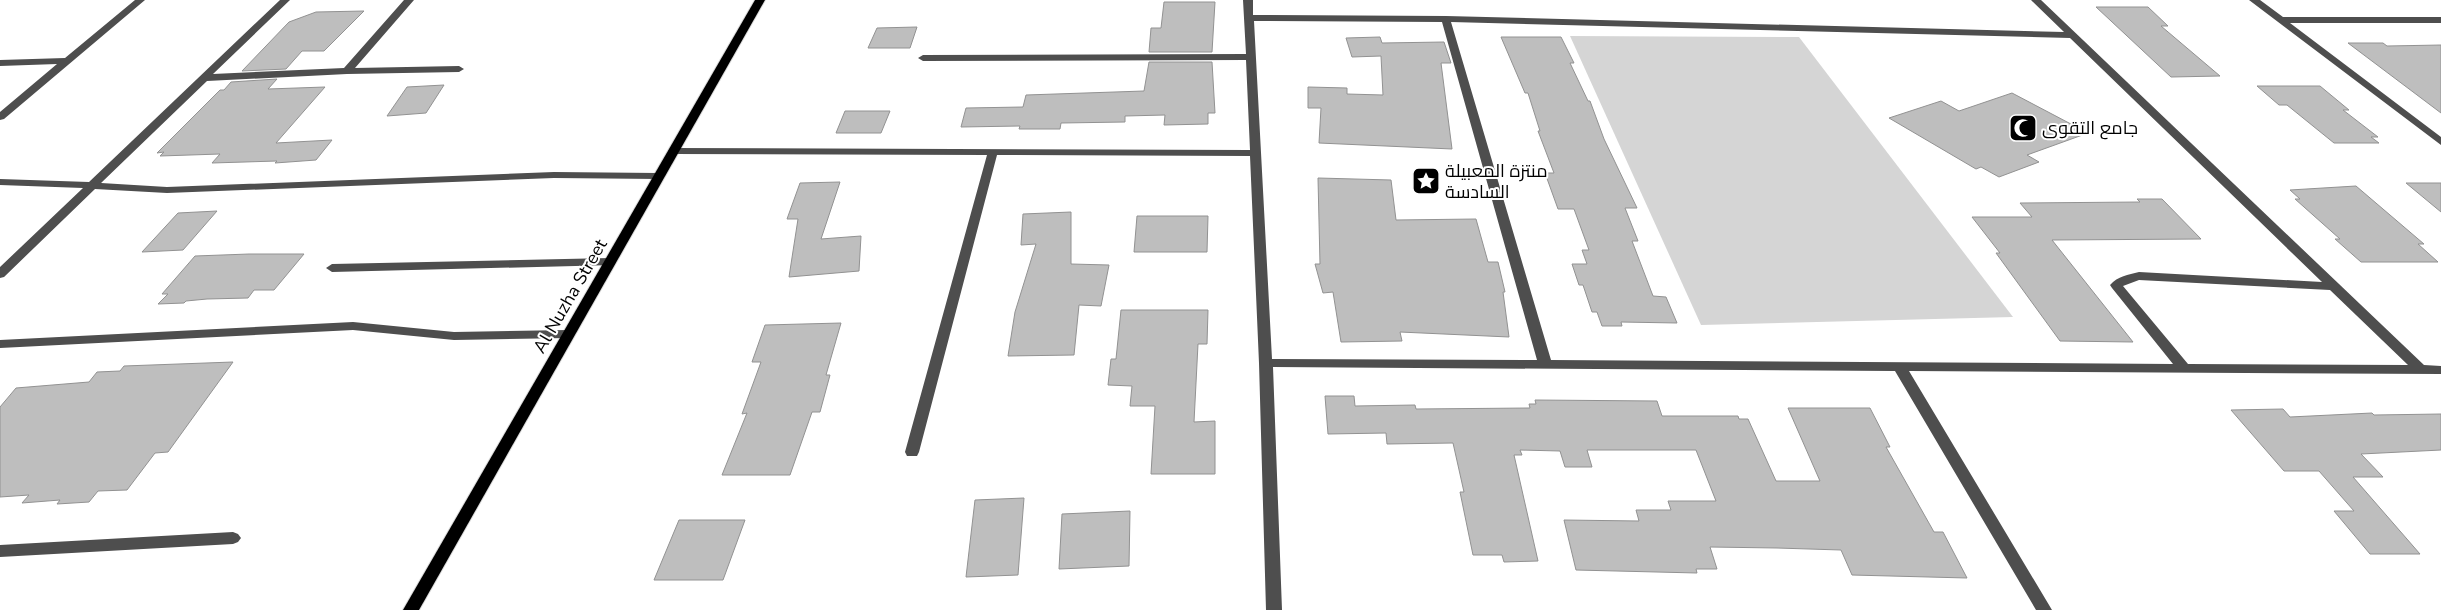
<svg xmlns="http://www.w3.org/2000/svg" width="2441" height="610" viewBox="0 0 2441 610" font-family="'Nunito Sans',Cairo,sans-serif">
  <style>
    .green { fill: #d5d5d5 }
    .building { fill: #bebebe; stroke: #929292 }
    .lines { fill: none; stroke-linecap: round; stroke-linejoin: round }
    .major-casing { stroke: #dbdbdb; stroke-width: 2 }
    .minor { fill: #4e4e4e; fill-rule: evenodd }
    .major { fill: #000; fill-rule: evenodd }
    .labels { text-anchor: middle; stroke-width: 4; stroke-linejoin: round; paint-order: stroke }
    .poi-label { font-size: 18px; fill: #000; stroke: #fff; text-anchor: start }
    .street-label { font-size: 18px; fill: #000; stroke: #fff }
  </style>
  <rect width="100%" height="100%" fill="#fff"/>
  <path class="green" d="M1570,36L1799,37L2013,317L1701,325Z"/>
  <path class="building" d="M1164,2H1215L1212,52H1149L1151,28H1161Z
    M2096,7H2148L2168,26H2161L2220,76L2171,77Z
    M364,11L324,51H302L286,69L242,71L289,22L316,12Z
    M917,27L910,48H868L877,28Z
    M1380,37L1382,43L1444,42L1451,63H1441L1452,149L1319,143L1321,108H1308V87L1347,88V94L1383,95L1381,56L1352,57L1346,38Z
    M1501,37H1561L1574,63H1570L1588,101H1590L1604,139L1637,208H1625L1638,241H1632L1653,296L1666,297L1677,323L1621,322L1622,326H1602L1597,312H1592L1583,285H1579L1572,264H1587L1582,250H1589L1574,209H1558L1545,173H1554L1538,131H1540L1528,93H1525Z
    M2348,43H2383L2387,46L2441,45V113Z
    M1149,62H1212L1215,113H1208V124L1164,125L1165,115L1125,116V122L1061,123L1060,129H1019L1020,126L961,127L966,108L1023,107L1026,95L1144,91Z
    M277,79L268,89L325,87L276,143L332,140L316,160L275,163L277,161L212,163L220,154L160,156L164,152L157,153L220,90H224L231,82Z
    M444,85L426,113L387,116L407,87Z
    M2257,86H2320L2349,110H2343L2378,137H2371L2379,143H2334L2287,105H2279Z
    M2012,93L2088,133L2027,155L2039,162L1999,177L1981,167L1976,169L1889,118L1941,101L1959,111Z
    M845,111H890L881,133H836Z
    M1318,178L1391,180L1396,220L1476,219L1488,262H1498L1505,292H1503L1509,337L1400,332L1402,341L1341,342L1333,292L1323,293L1315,264H1320Z
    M840,182L821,239L861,236L859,271L789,277L798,219H787L800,183Z
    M2406,183H2441V212Z
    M2356,186L2424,244H2418L2438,262H2361L2335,239H2340L2295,199H2300L2290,190Z
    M2137,199H2162L2201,239L2052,240L2133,342L2060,341L1996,253H2000L1972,217H2032L2020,203L2140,202Z
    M217,211L183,250L142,252L178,213Z
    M1071,212V264L1109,265L1101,306L1079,305L1074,355L1008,356L1015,312L1036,244L1021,245L1023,214Z
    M1137,216H1208L1207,252H1134Z
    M249,254H304L274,290H254L248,298L207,299L186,301L184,303L158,304L168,294H162L195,256Z
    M1121,310H1208L1207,344H1198L1194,422L1215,421V474H1151L1155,406H1130L1132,386L1108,385L1111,359H1116Z
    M841,323L826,375H830L820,412H812L790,475H722L747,413L742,414L761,362H752L765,325Z
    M233,362L168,452L155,453L127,490L98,491L89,502L57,504L60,500L22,503L29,495L0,497V407L16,388L89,382L97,372L120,371L124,366Z
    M1325,396H1354L1355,406L1415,405L1416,409L1530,408L1529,404H1536L1535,400L1657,401L1662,416H1738L1739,419H1748L1776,481H1820L1788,408H1870L1890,447H1886L1934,532H1943L1967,578L1852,575L1841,550L1777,548L1710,547L1717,569H1696L1697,573L1576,570L1564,520L1639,521L1636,510H1671L1668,501H1716L1696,450H1587L1592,467H1565L1560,451L1520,450L1522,455H1514L1538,561L1504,562L1502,555H1473L1460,492H1464L1453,443L1387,444L1386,433L1328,434Z
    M2283,409L2290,417L2372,413L2374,415L2441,414V450L2361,454L2383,477H2353L2420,554H2370L2334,511H2354L2319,471H2284L2231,410Z
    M1024,498L1018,575L966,577L975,500Z
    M1130,511L1129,566L1059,569L1062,514Z
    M679,520H745L723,580H654Z"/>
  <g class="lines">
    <defs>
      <path id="major" d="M755,0H765L419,610H403Z"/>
    </defs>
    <use href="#major" class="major-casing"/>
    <path class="minor" d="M135,0H145L4,119L0,120V112L57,64L0,66V60L65,58Z
      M280,0H290L213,74L344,68L404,0H414L355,68L459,66L464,69L459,72L347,74L207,81L101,183L167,187L554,172L658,173L664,176L658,179L554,178L167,193L95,189L4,277L0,278V267L83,188L0,185V179L89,182Z
      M1243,0H1253V15L1446,16L2064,32L2031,0H2041L2424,365L2441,366V374L1909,371L2052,610H2036L1895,371L1273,367L1282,610H1266L1259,363L1250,156L997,155L919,452L917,456H907L905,452L987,155L673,154L668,151L673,148L1250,150L1246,60L923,61L918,58L923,55L1246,54ZM1254,21L1442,22L1537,360L1272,359ZM1451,22L2070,38L2322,282L2139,272C2128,275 2118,276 2110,285L2112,288L2173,364L1551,360ZM2139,280L2330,290L2408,365L2188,364L2123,286Z
      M2249,0H2260L2283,17H2441V23H2290L2441,137V145Z
      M610,258L616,262L614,265L332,272L326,268L332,264Z
      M353,322L454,332L568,330L574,334L568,338L454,340L353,330L0,348V340Z
      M233,532L238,534L241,538L238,542L233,544L0,557V545Z"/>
    <use href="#major" class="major"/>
  </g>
  <defs>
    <symbol id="mosque-square" viewBox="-11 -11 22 22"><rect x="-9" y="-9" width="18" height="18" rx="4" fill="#000" stroke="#fff"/><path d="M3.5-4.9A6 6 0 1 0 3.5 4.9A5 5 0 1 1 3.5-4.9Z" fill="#fff"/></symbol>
    <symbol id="sight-square" viewBox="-11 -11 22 22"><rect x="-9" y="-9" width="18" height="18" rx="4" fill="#000" stroke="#fff"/><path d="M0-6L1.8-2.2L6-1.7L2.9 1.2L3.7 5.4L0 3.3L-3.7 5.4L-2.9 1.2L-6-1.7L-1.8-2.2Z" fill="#fff"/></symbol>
  </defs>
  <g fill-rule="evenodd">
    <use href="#mosque-square" x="2007" y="112" width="32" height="32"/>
    <use href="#sight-square" x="1410" y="165" width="32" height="32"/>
  </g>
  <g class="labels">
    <g class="poi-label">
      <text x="2042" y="134">جامع التقوى</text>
      <text x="1445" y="177">منتزة المعبيلة<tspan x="1445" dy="21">السادسة</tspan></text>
    </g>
    <g class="street-label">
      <text transform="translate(570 296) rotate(-60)" y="6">Al Nuzha Street</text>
    </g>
  </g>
</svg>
